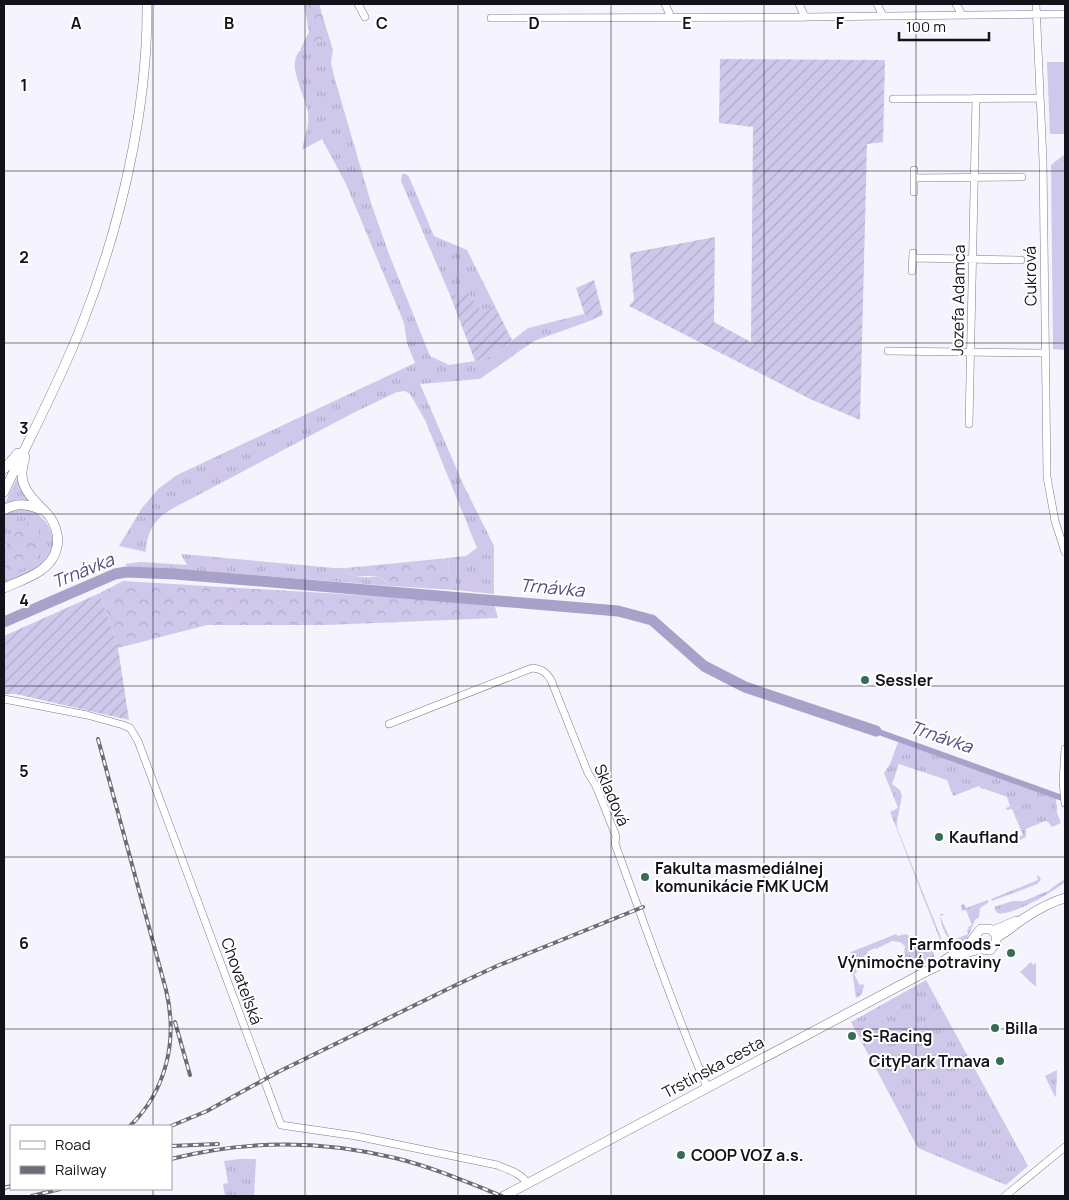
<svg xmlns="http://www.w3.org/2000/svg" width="1069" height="1200" viewBox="0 0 1069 1200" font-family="Manrope,sans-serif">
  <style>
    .grass { fill: url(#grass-tufts) }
    .forest { fill: url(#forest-crowns) }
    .garden { fill: url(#garden-furrows) }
    .pitch { fill: #cfc8eb }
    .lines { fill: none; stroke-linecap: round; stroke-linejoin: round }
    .canal { stroke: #aaa1cb; stroke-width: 6 }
    .river { stroke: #aaa1cb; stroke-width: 11 }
    .minor-casing { stroke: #7f7a91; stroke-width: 8 }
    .major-casing { stroke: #7f7a91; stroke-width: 10 }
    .minor { stroke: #fff; stroke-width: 7 }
    .major { stroke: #fff; stroke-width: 9 }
    .rail-casing { stroke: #6e6c75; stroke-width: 4 }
    .rail { stroke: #fff; stroke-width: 2; stroke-dasharray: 5.5; stroke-linecap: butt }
    .grid { fill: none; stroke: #13111a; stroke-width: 1; stroke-opacity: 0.55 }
    .poi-dot { fill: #356d54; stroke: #fff; stroke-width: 2 }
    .labels { text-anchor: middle; stroke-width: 4; stroke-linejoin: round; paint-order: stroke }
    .street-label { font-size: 16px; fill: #13111a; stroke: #fff }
    .poi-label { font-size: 16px; font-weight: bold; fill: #13111a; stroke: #fff; text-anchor: start }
    .water-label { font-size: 18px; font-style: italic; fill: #584981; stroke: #fff }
    .grid-label { font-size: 16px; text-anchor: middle; font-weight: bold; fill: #13111a; stroke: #fff; stroke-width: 4; stroke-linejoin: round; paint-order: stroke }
  </style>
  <defs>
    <pattern id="grass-tufts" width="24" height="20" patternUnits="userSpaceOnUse" patternTransform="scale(1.25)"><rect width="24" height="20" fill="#cfc8eb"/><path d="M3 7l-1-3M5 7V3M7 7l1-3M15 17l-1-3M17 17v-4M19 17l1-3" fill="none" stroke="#b1abc9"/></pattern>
    <pattern id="forest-crowns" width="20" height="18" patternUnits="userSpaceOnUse" patternTransform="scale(1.25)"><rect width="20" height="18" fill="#cfc8eb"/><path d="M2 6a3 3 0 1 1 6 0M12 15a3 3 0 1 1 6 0" fill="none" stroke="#b1abc9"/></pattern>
    <pattern id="garden-furrows" width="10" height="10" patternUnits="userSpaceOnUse" patternTransform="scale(1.25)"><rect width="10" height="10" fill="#cfc8eb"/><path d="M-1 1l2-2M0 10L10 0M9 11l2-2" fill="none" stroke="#b1abc9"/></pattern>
  </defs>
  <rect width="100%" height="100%" fill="#f5f3fd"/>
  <path class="grass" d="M329,37L333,50L331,62L334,76L371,203L389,254L430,356L449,365L475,361L492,356L528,328L584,314L587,322L534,341L480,379L420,384L464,486L494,546V594L457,590L456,582L449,575L448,558L466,556L477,548L425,420L410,394L405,391L397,392L353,413L187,501C163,512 147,523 146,552L119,546L142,508L158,489L177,475L415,363L407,343L404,323L346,184L322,139L302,150C304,138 310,124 308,112C305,96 285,62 301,50C309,44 321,41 329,37Z
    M402,174H406L409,177L434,236L467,250L495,306L481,312L468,293L450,295L401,181Z
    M19,474L32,503L4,507V505Z
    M21,508C46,511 64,540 45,563C35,574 17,578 4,584V576L36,559L9,537L4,547V516L13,510Z
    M181,554L334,568H346L345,571C355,578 369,578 379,576L391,586L191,570L129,568L125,564L141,562L187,565Z
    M898,742L1056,798L1057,813L1061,823L1052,827L1048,822L1045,821L1026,829V837L1020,840L1018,837L1023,835L1012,809L1007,810L1006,808L1010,806L1007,797L985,789H982L979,786L953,796L947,780L899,764L892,784L900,790L902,796L897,821V828L944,945V950L890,812L898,808L884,773L890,764Z
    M1037,875L1039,876L1041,880L1037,884L992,901L991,899L1038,880Z
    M1065,879V882C1053,892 1011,917 997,913L994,907L1013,901H1024L1050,890L1053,887Z
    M988,900L989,902L980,908L979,917L975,920L967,939L956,946C947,941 940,924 940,914H945L940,916L951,941L968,934L967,930L969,929L968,927L972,925L966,910L962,911L961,905L964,904L966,908Z
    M896,934L898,936L906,934L933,952L935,956L915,967L906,962L904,956L905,946L900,942L892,941L876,949L875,948L867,952L868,954C860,959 854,961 857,972L854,974C857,979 857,981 860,985L863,984L864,986L861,995L856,998L850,956L851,952Z
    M1031,962L1033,965L1036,963V987L1020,972Z
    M926,980L1028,1166L1006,1185L918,1148L851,1022Z
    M1057,1070L1056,1096L1055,1097L1045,1076Z
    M239,1159H256L254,1196H225L223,1184L228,1183L224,1161Z"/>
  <path class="forest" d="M304,4H319L329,37L300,50L309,32Z
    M21,523C24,523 26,522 29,523C43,528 45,550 35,560C28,567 13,572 4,576C4,556 2,534 21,523Z
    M448,558L449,575L456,582L457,590L391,586L379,576H355L345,571L346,568Z
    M123,581L494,603L498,618L326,625H207L118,648L100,593Z"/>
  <path class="garden" d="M720,59L885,60L883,142L867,144L860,420L810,399L629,306L634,300L630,253L715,237L714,322L751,342L753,127L719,123Z
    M594,280L603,315L587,322L576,288Z
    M468,293L481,311L495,306L512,340L492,356L475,361L450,295Z
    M100,593L118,648L129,720L16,694H4V636Z"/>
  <path class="pitch" d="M1047,62H1065V134H1050Z
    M1065,154V350L1053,349L1051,165Z"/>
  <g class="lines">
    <path class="canal" d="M876,731L1065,799"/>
    <path class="river" d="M4,622L115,574L126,572L175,574L618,611L652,620L704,666L745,687L876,731"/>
    <defs>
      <path id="minor" d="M358,4L365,17
        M665,4L671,17
        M799,4L805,17
        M877,4L883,16
        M956,4L962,15
        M1036,4L1043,161L1047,477L1055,521L1065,552
        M491,18L805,17L1065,14
        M893,99L1040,98
        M914,178L1022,177
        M914,192V170
        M913,258L1021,260
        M912,271L913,253
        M888,351L1045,353
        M969,424L976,98
        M4,699L87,715L123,725L130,728L138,741L281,1125L356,1136L497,1165C509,1170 521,1173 528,1184
        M389,724L532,668C542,669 546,672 551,680L588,773L596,786L616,836L615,844C645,925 673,1008 707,1087
        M1065,749L1063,782L1065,803
        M1005,1196L1065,1147"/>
      <path id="major" d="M4,469L18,453
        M4,492C30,437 59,383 81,327C120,228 148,110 147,4
        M4,510C17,502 28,504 41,510
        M4,588C24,579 52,572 57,547C59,536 56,526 50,517C42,507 30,499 25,487C20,477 22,468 25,457
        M993,931L1016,921
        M997,937C1007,932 1014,925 1023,919C1035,911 1051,902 1065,898
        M504,1196L927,971L969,952L980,949L990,950L996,943V934L990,929H981C975,934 974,940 968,945C958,953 946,958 937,966"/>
    </defs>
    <use href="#minor" class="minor-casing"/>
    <use href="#major" class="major-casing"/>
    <use href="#minor" class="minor"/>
    <use href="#major" class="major"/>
    <defs>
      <path id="rail" d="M98,739L166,990C178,1039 167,1090 130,1126
        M175,1022L190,1075
        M171,1126L207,1111L278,1072L456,985L497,966L643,907
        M171,1146L218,1144
        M171,1159C245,1140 321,1140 395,1158C432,1167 467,1182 502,1196
        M4,1188L11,1186
        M32,1196L60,1189"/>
    </defs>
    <use href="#rail" class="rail-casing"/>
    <use href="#rail" class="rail"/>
  </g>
  <path class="grid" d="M153,4V1126M305,4V1196M458,4V1196M611,4V1196M764,4V1196M916,4V1196M4,171H1065M4,343H1065M4,514H1065M4,686H1065M4,857H1065M4,1029H1065M153,1189V1196"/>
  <g class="poi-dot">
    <circle cx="865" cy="680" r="5"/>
    <circle cx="939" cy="837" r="5"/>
    <circle cx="645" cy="877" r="5"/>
    <circle cx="1011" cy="953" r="5"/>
    <circle cx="995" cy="1028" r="5"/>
    <circle cx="852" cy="1036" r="5"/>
    <circle cx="1000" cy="1061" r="5"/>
    <circle cx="681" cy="1155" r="5"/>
  </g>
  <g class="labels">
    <g class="street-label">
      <text transform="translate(1030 276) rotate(-91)" y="6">Cukrová</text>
      <text transform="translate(958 300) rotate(-89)" y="6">Jozefa Adamca</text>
      <text transform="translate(612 795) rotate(67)" y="6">Skladová</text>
      <text transform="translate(242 981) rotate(70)" y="6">Chovateľská</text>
      <text transform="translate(713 1067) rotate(-28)" y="6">Trstínska cesta</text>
    </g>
    <g class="poi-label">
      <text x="875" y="686">Sessler</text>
      <text x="949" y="843">Kaufland</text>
      <text x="655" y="874">Fakulta masmediálnej<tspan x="655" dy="18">komunikácie FMK UCM</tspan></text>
      <text x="1001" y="950" text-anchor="end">Farmfoods -<tspan x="1001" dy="18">Výnimočné potraviny</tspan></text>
      <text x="1005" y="1034">Billa</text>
      <text x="862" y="1042">S-Racing</text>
      <text x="990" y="1067" text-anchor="end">CityPark Trnava</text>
      <text x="691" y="1161">COOP VOZ a.s.</text>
    </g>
    <g class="water-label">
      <text transform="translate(83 571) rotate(-22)" y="6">Trnávka</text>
      <text transform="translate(552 588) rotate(5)" y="6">Trnávka</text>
      <text transform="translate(941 737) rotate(19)" y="6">Trnávka</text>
    </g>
  </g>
  <g class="grid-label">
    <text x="76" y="29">A</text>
    <text x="229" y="29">B</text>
    <text x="382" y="29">C</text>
    <text x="534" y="29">D</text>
    <text x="687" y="29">E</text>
    <text x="840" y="29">F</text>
    <text x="24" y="91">1</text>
    <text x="24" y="263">2</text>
    <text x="24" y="434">3</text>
    <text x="24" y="606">4</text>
    <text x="24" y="777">5</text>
    <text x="24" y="949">6</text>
  </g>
  <rect width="1069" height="1200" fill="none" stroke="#13111a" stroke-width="10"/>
  <rect x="10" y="1125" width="162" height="65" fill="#ffffff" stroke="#a1a0a3"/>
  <rect x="20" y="1141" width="25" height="8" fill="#ffffff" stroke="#a1a0a3"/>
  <text x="55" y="1150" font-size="15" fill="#13111a">Road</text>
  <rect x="20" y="1166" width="25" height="8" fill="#6e6c75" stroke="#a1a0a3"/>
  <text x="55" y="1175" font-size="15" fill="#13111a">Railway</text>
  <path d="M899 32v8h90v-8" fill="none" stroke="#13111a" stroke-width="2.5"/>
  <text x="906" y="32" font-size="15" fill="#13111a" stroke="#ffffff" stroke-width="4" paint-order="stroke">100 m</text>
</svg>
